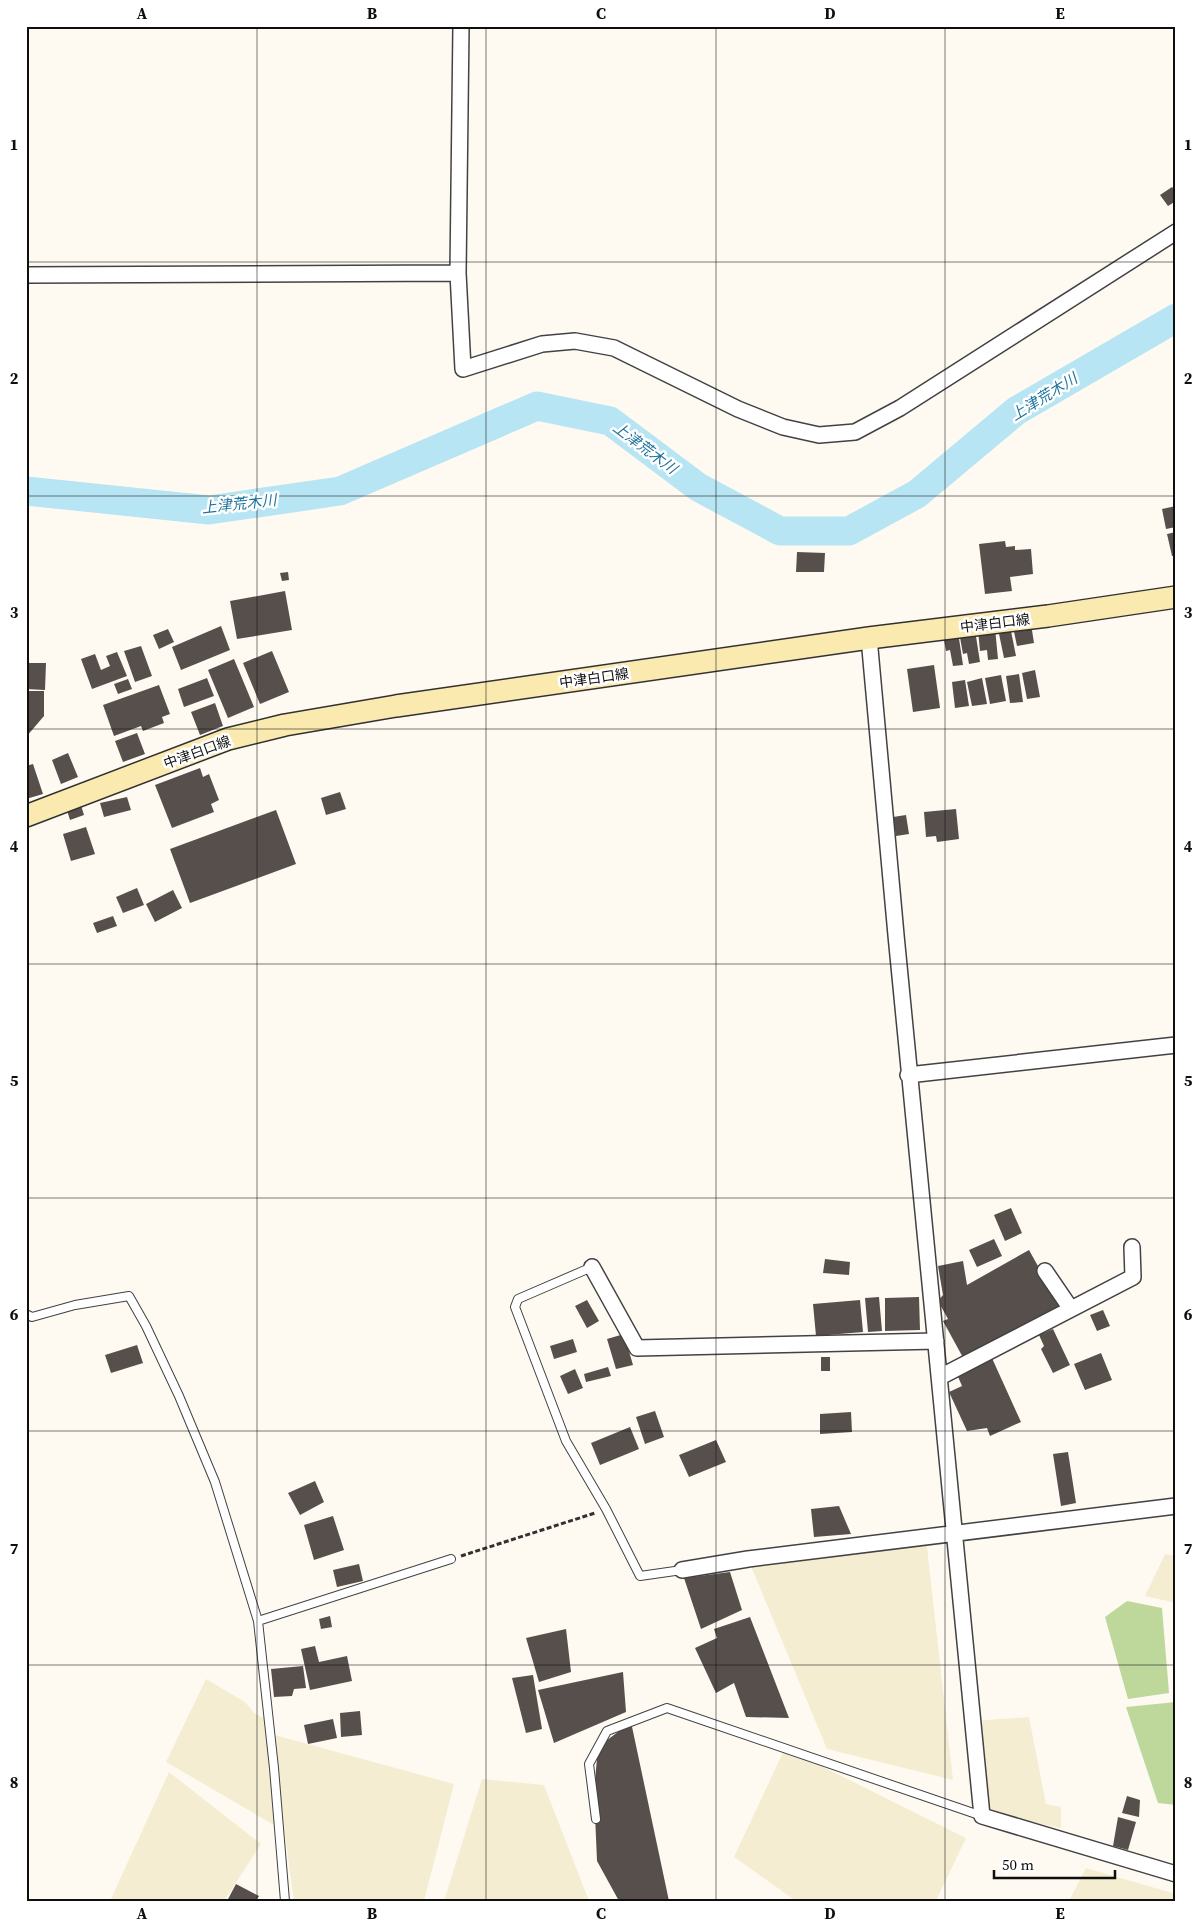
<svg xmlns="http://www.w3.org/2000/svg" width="1202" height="1927" viewBox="0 0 1202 1927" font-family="'Source Serif 4','Noto Sans JP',serif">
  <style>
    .farmland { fill: #f4edd2 }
    .forest { fill: #bed89c }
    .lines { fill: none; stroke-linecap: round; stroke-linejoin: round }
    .river { stroke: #b8e5f4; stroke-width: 29 }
    .building { fill: #574f4c }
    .lane-casing { stroke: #424242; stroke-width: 10 }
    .street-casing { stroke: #424242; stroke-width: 18 }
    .secondary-casing { stroke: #313131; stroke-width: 24 }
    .path { stroke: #313131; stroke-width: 3; stroke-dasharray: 5 2.5; stroke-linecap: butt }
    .lane { stroke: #fff; stroke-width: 8 }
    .street { stroke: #fff; stroke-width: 15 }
    .secondary { stroke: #fbeab0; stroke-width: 21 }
    .grid { fill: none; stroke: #0f0f0f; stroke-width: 1; stroke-opacity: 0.55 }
    .labels { text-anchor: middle; stroke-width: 5; stroke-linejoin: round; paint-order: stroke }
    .street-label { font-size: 14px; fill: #0f0f0f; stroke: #fff }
    .water-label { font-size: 15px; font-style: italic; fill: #1d749c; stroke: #fff }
    .neatline { fill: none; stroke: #0f0f0f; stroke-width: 2 }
    .grid-label { font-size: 16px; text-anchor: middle; font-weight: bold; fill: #0f0f0f }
  </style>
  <rect width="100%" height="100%" fill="#fefaf1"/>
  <path class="farmland" d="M926,1538L953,1780L827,1749L748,1559Z
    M1165,1554L1176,1556V1603L1145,1596Z
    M206,1679L245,1702L255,1714L269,1720L271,1734L454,1784L424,1901H294L273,1749L279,1828L166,1762Z
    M1029,1717L1046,1804L1061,1807V1828L987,1813L973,1721Z
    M785,1748L966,1838L936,1901H796L734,1857Z
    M169,1772L261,1844L224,1901H110Z
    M482,1779L544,1785L589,1901H444Z
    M1086,1868L1176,1894V1901H1069Z"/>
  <path class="forest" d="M1127,1601L1162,1608L1169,1693L1128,1699L1105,1617Z
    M1176,1702V1805L1158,1803L1126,1707Z"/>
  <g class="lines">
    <path class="river" d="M26,491L209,510L340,491L537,406L610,421L698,487L780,531H849L917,494L1016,411L1176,318"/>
  </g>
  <path class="building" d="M1172,187L1176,191V201L1168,206L1160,195Z
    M1176,506V527L1166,529L1162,509Z
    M1176,532V556H1172L1167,534Z
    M1005,541L1006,547L1015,546V550L1031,549L1033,574L1010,577L1012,591L985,594L979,544Z
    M797,552L825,553L824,572H796Z
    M288,572L289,580L282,581L280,573Z
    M285,591L292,630L237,639L230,601Z
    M1031,624L1034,643L1017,646L1013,627Z
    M221,626L230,650L181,670L172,647Z
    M1010,626L1016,656L1004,658L998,629Z
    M995,628L998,659L988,660L987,650L980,651L978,630Z
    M168,629L174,642L159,649L153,635Z
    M975,630L980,662L969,664L967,653L963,654L959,632Z
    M958,632L963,665L953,666L950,650L946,651L943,634Z
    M141,646L152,676L135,682L124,651Z
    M272,651L289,692L260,704L243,663Z
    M117,652L127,676L92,689L81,659L95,654L101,670L110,666L106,656Z
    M234,659L254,707L228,718L208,670Z
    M26,663H46L45,690L26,689Z
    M934,665L940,708L913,712L907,669Z
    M1035,670L1040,697L1027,699L1022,673Z
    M1019,674L1023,702L1010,703L1006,676Z
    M1001,675L1006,701L990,704L985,678Z
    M207,678L214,696L184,707L178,689Z
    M982,678L987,704L972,706L967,682Z
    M128,679L132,689L118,694L114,684Z
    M965,680L969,706L955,708L952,682Z
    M159,685L170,714L162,717L164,723L143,731L141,726L114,736L103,705Z
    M26,691H44V716L26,737Z
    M215,703L223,726L200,735L191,712Z
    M137,733L145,754L123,762L115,741Z
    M68,753L78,777L61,784L52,760Z
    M33,764L43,794L26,799V766Z
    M200,768L203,777L209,774L219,800L211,804L214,812L172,828L155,785Z
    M340,792L346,809L326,815L321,798Z
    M127,797L131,810L104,817L100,803Z
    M80,802L84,815L70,820L66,807Z
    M956,809L959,839L937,842L936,836L926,837L924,812Z
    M276,810L296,864L190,903L170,849Z
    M906,815L909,834L896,836L893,817Z
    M86,827L95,854L71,861L63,834Z
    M137,888L144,905L123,913L116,897Z
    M173,890L182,908L155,922L146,904Z
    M113,916L117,926L97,933L93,923Z
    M1011,1208L1022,1233L1005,1241L994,1215Z
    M994,1239L1002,1256L977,1267L969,1250Z
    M1029,1250L1062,1309L966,1363L943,1321L948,1319L938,1301L943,1295L938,1266L963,1261L967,1285Z
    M825,1259L850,1262L849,1275L823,1273Z
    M879,1297L882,1331L868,1332L865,1298Z
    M919,1297L920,1330L885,1331V1298Z
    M587,1300L599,1321L587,1328L575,1306Z
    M860,1300L863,1332L816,1336L813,1304Z
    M1103,1310L1110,1326L1097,1331L1090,1315Z
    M1053,1329L1070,1365L1053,1373L1041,1349L1044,1346L1039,1335Z
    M624,1334L633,1365L616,1369L607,1339Z
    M573,1339L577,1352L554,1359L550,1346Z
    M137,1345L143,1363L111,1373L105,1355Z
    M1101,1353L1112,1380L1085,1390L1074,1364Z
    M991,1356L1021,1422L990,1436L987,1428L967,1431L949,1392L962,1386L956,1372Z
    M821,1357H830V1371H821Z
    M608,1367L611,1376L586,1382L584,1374Z
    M575,1369L583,1388L568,1394L560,1376Z
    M655,1411L664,1437L645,1444L636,1417Z
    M851,1412L852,1432L820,1434V1414Z
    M630,1427L639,1449L600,1465L591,1443Z
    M716,1440L726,1462L689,1477L679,1455Z
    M1068,1452L1076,1503L1061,1506L1053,1454Z
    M315,1481L324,1502L300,1515L288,1493Z
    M839,1506L851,1534L814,1537L811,1509Z
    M333,1516L344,1550L314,1560L304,1525Z
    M359,1564L363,1581L337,1587L333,1570Z
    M730,1572L742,1610L701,1629L684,1578Z
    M330,1616L332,1627L321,1629L319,1619Z
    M750,1617L789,1718L746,1717L734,1683L716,1693L695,1648L717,1638L714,1629Z
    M566,1629L571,1672L539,1682L526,1638Z
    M315,1646L319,1662L347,1656L352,1681L310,1690L301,1649Z
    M303,1666L306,1688L294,1689L292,1696L274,1697L271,1669Z
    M623,1672L626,1712L554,1743L538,1690Z
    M533,1675L542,1729L526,1733L512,1678Z
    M360,1711L362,1735L341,1737L340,1713Z
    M333,1719L337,1738L308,1744L304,1725Z
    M631,1722L669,1901H619L597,1861L594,1792L598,1747Z
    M1127,1796L1140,1800L1139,1817L1122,1813Z
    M1118,1817L1136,1822L1128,1850L1113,1846Z
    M236,1884L259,1896L256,1901H227Z"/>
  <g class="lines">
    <defs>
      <path id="lane" d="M592,1267L518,1299L515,1307L566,1441L606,1509L640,1576L682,1570
        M26,1314L32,1317L75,1305L129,1296L146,1326L179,1396L215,1482L258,1621L274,1768L285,1901
        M258,1621L451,1559
        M596,1819L589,1764L607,1731L667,1708L982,1816"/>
      <path id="street" d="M461,26L458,273L463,369L542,344L575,341L614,348L738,409L783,427L819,435L855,432L900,408L1176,232
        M26,275L458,273
        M869,638C904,1031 942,1424 982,1816L1176,1874
        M908,1075L1176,1045
        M592,1267L637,1348L936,1341
        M1045,1271L1071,1309
        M940,1377L1133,1277L1132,1247
        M682,1570L748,1559L1176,1506"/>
      <path id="secondary" d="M26,816L228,739L285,725L396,706L869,638L1048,616L1176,597"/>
    </defs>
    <use href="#lane" class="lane-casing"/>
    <use href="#street" class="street-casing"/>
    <use href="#secondary" class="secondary-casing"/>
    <path class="path" d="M461,1556L595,1513"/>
    <use href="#lane" class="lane"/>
    <use href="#street" class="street"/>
    <use href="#secondary" class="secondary"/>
  </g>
  <path class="grid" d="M257,26V1901M486,26V1901M716,26V1901M945,26V1901M26,262H1176M26,496H1176M26,729H1176M26,964H1176M26,1198H1176M26,1431H1176M26,1665H1176"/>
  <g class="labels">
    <g class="street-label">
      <text transform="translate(995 623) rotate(-7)" y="5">中津白口線</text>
      <text transform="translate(594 678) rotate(-8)" y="5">中津白口線</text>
      <text transform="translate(197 752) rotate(-20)" y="5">中津白口線</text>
    </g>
    <g class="water-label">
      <text transform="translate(1044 397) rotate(-32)" y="5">上津荒木川</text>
      <text transform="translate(645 448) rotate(37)" y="5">上津荒木川</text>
      <text transform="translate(239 504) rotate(-6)" y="5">上津荒木川</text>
    </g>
  </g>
  <rect width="1202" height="1927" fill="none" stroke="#ffffff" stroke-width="55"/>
  <path d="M994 1870v8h121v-8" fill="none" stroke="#0f0f0f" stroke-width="2.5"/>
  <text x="1002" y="1870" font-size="15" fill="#0f0f0f" stroke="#ffffff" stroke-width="4" paint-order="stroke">50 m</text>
  <rect x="28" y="28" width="1146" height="1872" class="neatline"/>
  <g class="grid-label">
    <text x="142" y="19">A</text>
    <text x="372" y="19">B</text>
    <text x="601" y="19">C</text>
    <text x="830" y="19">D</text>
    <text x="1060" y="19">E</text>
    <text x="14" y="150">1</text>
    <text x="1188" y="150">1</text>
    <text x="14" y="384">2</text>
    <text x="1188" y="384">2</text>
    <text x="14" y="618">3</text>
    <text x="1188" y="618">3</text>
    <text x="14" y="852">4</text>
    <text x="1188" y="852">4</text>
    <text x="14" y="1086">5</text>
    <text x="1188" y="1086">5</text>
    <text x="14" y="1320">6</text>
    <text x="1188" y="1320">6</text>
    <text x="14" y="1554">7</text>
    <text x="1188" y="1554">7</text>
    <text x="14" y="1788">8</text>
    <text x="1188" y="1788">8</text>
    <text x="142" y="1919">A</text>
    <text x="372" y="1919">B</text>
    <text x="601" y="1919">C</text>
    <text x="830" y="1919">D</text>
    <text x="1060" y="1919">E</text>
  </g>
</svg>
